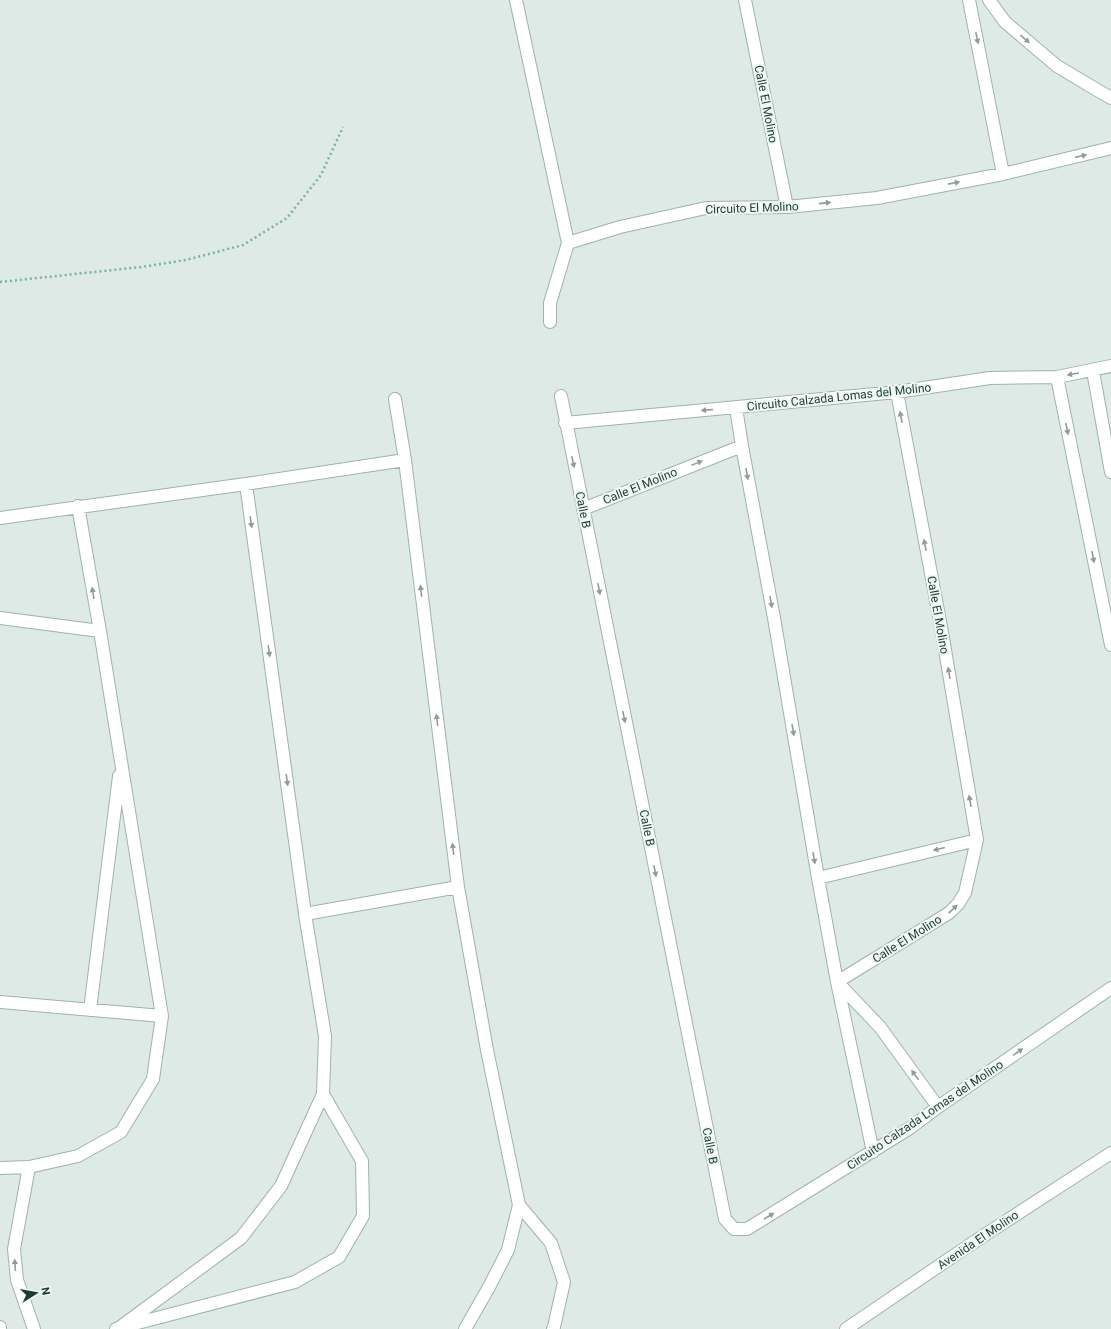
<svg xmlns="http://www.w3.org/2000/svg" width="1111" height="1329" viewBox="0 0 1111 1329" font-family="Roboto,sans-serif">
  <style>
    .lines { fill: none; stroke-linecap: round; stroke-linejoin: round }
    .street-casing { stroke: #a0b2ae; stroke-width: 14 }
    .path { stroke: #7bb0a9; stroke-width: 2.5; stroke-dasharray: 2 3; stroke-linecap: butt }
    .street { stroke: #fff; stroke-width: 12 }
    .oneway { fill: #8e9c9b }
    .labels { text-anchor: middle; stroke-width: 4; stroke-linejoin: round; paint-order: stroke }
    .street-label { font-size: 12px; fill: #1e3a37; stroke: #edf7f4 }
  </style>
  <rect width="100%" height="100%" fill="#ddeae6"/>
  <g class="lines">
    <defs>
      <path id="street" d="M516,0L568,243L550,303V322
        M745,0L787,207
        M969,0L1003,174
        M989,0L1005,22L1057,66L1097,90L1111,98
        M568,243L620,227L706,208L787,207L877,198L1003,174L1111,148
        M1093,371L1111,472
        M1057,377L1111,645
        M897,392L942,632L977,840L965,893L958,904L949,913L837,982L880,1027L938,1107
        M561,396L725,1219L734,1229H747L910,1128L938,1107L1111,988
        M395,399L405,460L458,887L487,1050L519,1205L508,1250L489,1287L465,1329
        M736,408L742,446L774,618L818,878L837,982L873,1152
        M565,423L897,392L990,378L1057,377L1111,366
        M583,509L742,446
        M0,518L246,484L405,460
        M0,618L100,631
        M818,878L977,840
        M305,914L458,887
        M0,1002L162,1016
        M90,1010L119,776
        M29,1167L14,1249L17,1280L34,1329
        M0,1168L29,1167L78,1156L121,1132L153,1079L162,1016L100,631L78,506
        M519,1205L551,1243L564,1282L554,1327L553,1329
        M126,1326L295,1282L339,1257L363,1216L362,1161L323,1094
        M0,1327V1329
        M116,1329L119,1328L241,1238L281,1186L323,1094L325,1036L305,914L246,484
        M846,1329L977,1240L1111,1153"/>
    </defs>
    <use href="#street" class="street-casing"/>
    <path class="path" d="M0,282L141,267L186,260L243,245L287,218L321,175L343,127"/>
    <use href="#street" class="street"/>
  </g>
  <defs><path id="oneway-solid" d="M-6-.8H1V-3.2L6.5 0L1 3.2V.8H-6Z"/></defs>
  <g class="oneway">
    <use href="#oneway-solid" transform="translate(977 38) rotate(79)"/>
    <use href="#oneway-solid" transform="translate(1025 39) rotate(40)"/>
    <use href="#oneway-solid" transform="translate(1081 156) rotate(-13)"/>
    <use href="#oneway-solid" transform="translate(954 183) rotate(-11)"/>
    <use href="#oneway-solid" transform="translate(825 203) rotate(-6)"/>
    <use href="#oneway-solid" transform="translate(1073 374) rotate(170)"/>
    <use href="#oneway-solid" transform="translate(707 410) rotate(175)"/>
    <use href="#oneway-solid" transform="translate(901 417) rotate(-101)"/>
    <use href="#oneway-solid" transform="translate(1067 429) rotate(79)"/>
    <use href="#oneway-solid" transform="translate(573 462) rotate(78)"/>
    <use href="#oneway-solid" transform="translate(697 463) rotate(-22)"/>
    <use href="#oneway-solid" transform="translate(747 474) rotate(80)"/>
    <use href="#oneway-solid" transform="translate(251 522) rotate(82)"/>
    <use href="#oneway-solid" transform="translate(925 545) rotate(-101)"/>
    <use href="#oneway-solid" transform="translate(1093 557) rotate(79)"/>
    <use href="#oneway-solid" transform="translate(599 589) rotate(79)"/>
    <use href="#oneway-solid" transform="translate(421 591) rotate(-97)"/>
    <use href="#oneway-solid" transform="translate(93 593) rotate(-100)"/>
    <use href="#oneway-solid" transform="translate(771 602) rotate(80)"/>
    <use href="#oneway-solid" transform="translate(269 651) rotate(82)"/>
    <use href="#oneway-solid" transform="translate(949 673) rotate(-100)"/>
    <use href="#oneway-solid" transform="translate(624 717) rotate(79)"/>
    <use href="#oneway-solid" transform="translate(437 720) rotate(-97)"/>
    <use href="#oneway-solid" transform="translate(793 730) rotate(80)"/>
    <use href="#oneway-solid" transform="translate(287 780) rotate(82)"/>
    <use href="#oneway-solid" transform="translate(970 801) rotate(-100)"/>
    <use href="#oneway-solid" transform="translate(453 849) rotate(-97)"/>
    <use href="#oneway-solid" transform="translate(939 849) rotate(166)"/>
    <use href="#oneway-solid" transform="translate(814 858) rotate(80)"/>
    <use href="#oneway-solid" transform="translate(655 871) rotate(79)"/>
    <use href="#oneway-solid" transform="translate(953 909) rotate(-43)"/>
    <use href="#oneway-solid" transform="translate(1018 1052) rotate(-35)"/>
    <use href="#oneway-solid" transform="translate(915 1075) rotate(-126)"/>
    <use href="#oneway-solid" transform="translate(769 1216) rotate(-31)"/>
    <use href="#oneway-solid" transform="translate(15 1265) rotate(-94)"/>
  </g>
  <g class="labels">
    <g class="street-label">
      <text transform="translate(766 104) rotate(79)" y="4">Calle El Molino</text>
      <text transform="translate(752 208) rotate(-2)" y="4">Circuito El Molino</text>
      <text transform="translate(839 397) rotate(-6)" y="4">Circuito Calzada Lomas del Molino</text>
      <text transform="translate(640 486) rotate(-22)" y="4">Calle El Molino</text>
      <text transform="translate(583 510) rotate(79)" y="4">Calle B</text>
      <text transform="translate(938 615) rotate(80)" y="4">Calle El Molino</text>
      <text transform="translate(647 828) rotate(79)" y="4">Calle B</text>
      <text transform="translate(907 939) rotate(-32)" y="4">Calle El Molino</text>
      <text transform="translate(925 1115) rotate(-34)" y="4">Circuito Calzada Lomas del Molino</text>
      <text transform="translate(710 1146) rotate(79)" y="4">Calle B</text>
      <text transform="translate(978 1240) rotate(-34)" y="4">Avenida El Molino</text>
    </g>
  </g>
  <g transform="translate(36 1293) rotate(79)" stroke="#edf7f4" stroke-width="3" paint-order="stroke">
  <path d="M0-3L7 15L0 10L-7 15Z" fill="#1e3a37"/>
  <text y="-6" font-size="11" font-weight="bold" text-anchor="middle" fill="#1e3a37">N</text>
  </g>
</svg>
